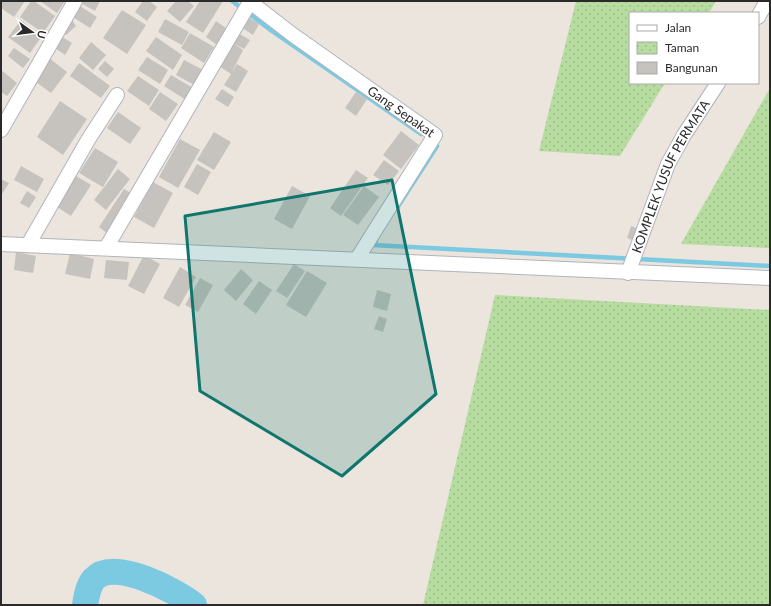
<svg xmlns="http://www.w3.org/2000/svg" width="771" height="606" viewBox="0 0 771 606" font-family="Lato,sans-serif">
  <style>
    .park { fill: url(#park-dots) }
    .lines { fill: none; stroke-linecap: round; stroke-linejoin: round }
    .stream { stroke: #7bcae2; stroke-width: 4.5 }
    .river { stroke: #7bcae2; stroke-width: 26 }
    .building { fill: #c6c2bd }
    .street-casing { stroke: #b1b4bc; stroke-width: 16 }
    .street { stroke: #fff; stroke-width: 14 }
    .marked { fill: #0f766e; fill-opacity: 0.2; stroke: #0f766e; stroke-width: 3; stroke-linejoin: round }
    .labels { text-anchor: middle; stroke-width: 4; stroke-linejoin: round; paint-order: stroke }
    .street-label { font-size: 13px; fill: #2a2a2a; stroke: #fff }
  </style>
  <defs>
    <pattern id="park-dots" width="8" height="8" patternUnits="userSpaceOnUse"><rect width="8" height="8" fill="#b6dca0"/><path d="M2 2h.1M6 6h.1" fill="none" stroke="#9dbd8a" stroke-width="1.8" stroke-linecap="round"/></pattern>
  </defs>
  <rect width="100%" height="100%" fill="#ebe5de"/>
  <path class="park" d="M576,1H716L709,13H630V83H665L620,156L539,151Z
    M770,88V248L681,244Z
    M495,295L770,310V605H423Z"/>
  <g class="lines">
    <path class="stream" d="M232,1L272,31L421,134
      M397,208L437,146
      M376,241L373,245L770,266"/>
    <path class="river" d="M85,605C86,598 89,584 94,579C114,557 176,591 194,605"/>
  </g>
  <path class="building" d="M1,1H25L14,17L1,8Z
    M31,1H34L55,16L43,33L20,17Z
    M40,1H65L57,13Z
    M77,1H100L95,11Z
    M143,1H149L157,7L147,21L135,12Z
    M176,1H188L194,6L180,22L167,11Z
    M200,1H223L203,33L186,22Z
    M75,3L97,17L90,28L68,14Z
    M122,10L146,25L127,54L103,38Z
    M245,15L259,24L253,35L238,25Z
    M165,19L189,32L182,45L158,32Z
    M21,20L42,36L30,53L8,37Z
    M72,20L76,26L66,35L61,30Z
    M216,21L227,29L217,45L206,37Z
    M190,33L214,47L204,63L181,48Z
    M238,33L250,40L244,49L233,43Z
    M59,35L72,43L65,55L52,46Z
    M156,37L182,55L173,70L146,51Z
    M91,42L106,55L93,70L79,58Z
    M233,43L243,50L232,72L237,64L248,71L236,92L224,85L231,74L219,66Z
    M14,48L30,59L23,68L8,56Z
    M48,57L67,72L51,93L32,79Z
    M147,57L168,70L160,84L138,70Z
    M184,60L207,72L198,87L176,75Z
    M105,61L114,69L107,77L98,69Z
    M79,63L110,86L101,98L70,76Z
    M1,70L17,83L7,96L1,92Z
    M171,75L193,88L186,100L164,86Z
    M138,76L159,90L149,106L127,91Z
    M222,89L234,97L228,107L215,99Z
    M160,92L178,104L166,121L149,109Z
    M356,92L367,99L356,116L345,108Z
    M60,101L87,119L63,155L37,137Z
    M118,112L141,128L130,144L107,128Z
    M401,131L419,145L401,169L383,155Z
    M214,132L231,142L214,170L197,160Z
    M180,139L200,150L178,188L159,177Z
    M95,148L118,162L103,187L79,173Z
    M384,160L399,171L388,185L373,175Z
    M197,164L211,172L198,195L184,187Z
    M21,166L44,179L37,192L14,180Z
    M118,169L130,179L106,210L94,200Z
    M356,170L368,178L341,216L330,208Z
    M73,174L91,185L71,216L54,205Z
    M1,179L9,183L2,194H1Z
    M153,182L173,193L154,228L134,217Z
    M292,186L310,196L292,229L274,219Z
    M364,186L379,197L358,225L343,215Z
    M124,189L134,195L111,236L99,227Z
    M27,191L36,197L29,208L20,203Z
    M631,226L641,230L637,242L627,238Z
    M16,252L36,256L33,273L14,270Z
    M70,253L94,259L90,279L65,274Z
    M144,255L160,264L144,294L128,286Z
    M106,260L129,262L127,280L104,278Z
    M294,264L305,271L287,298L276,291Z
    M180,267L196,277L179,307L163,298Z
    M241,269L253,280L236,301L224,290Z
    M307,271L327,283L306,317L286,305Z
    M200,278L213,285L198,312L185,305Z
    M259,281L272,290L256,314L243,304Z
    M377,290L391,294L387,311L373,307Z
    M379,316L387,319L383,332L374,329Z"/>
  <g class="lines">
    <defs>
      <g id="street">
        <path id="s1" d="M249,1L293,35L435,135L357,259"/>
        <path d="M758,17L767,1"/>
        <path d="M1,130L75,1"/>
        <path d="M1,244C257,253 514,269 770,278"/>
        <path d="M28,245L88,140L117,95"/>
        <path d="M106,248L250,2"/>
        <path id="s2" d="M628,273L668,164L684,135L718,83"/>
      </g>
    </defs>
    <use href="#street" class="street-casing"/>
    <use href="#street" class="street"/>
  </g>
  <path class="marked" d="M392,180L436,394L342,476L200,391L185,216Z"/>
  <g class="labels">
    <g class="street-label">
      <text dy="5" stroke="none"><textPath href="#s1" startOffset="188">Gang Sepakat</textPath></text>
      <text dy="5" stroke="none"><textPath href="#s2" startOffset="106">KOMPLEK YUSUF PERMATA</textPath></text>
    </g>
  </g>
  <rect width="771" height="606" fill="none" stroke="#2a2a2a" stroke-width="4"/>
  <rect x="629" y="12" width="130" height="72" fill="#ffffff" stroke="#aaaaaa"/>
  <rect x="637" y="25" width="20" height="6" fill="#ffffff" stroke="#aaaaaa"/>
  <text x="665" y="32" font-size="12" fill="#2a2a2a">Jalan</text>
  <rect x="637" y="42" width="20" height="12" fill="url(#park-dots)" stroke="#aaaaaa"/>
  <text x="665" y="52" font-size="12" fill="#2a2a2a">Taman</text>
  <rect x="637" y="62" width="20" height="12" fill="#c6c2bd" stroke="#aaaaaa"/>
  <text x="665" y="72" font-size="12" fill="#2a2a2a">Bangunan</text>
  <g transform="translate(32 32) rotate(104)" stroke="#ffffff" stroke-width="3" paint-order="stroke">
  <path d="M0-3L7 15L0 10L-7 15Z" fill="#2a2a2a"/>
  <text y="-6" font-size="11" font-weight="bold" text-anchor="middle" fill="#2a2a2a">U</text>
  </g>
</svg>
